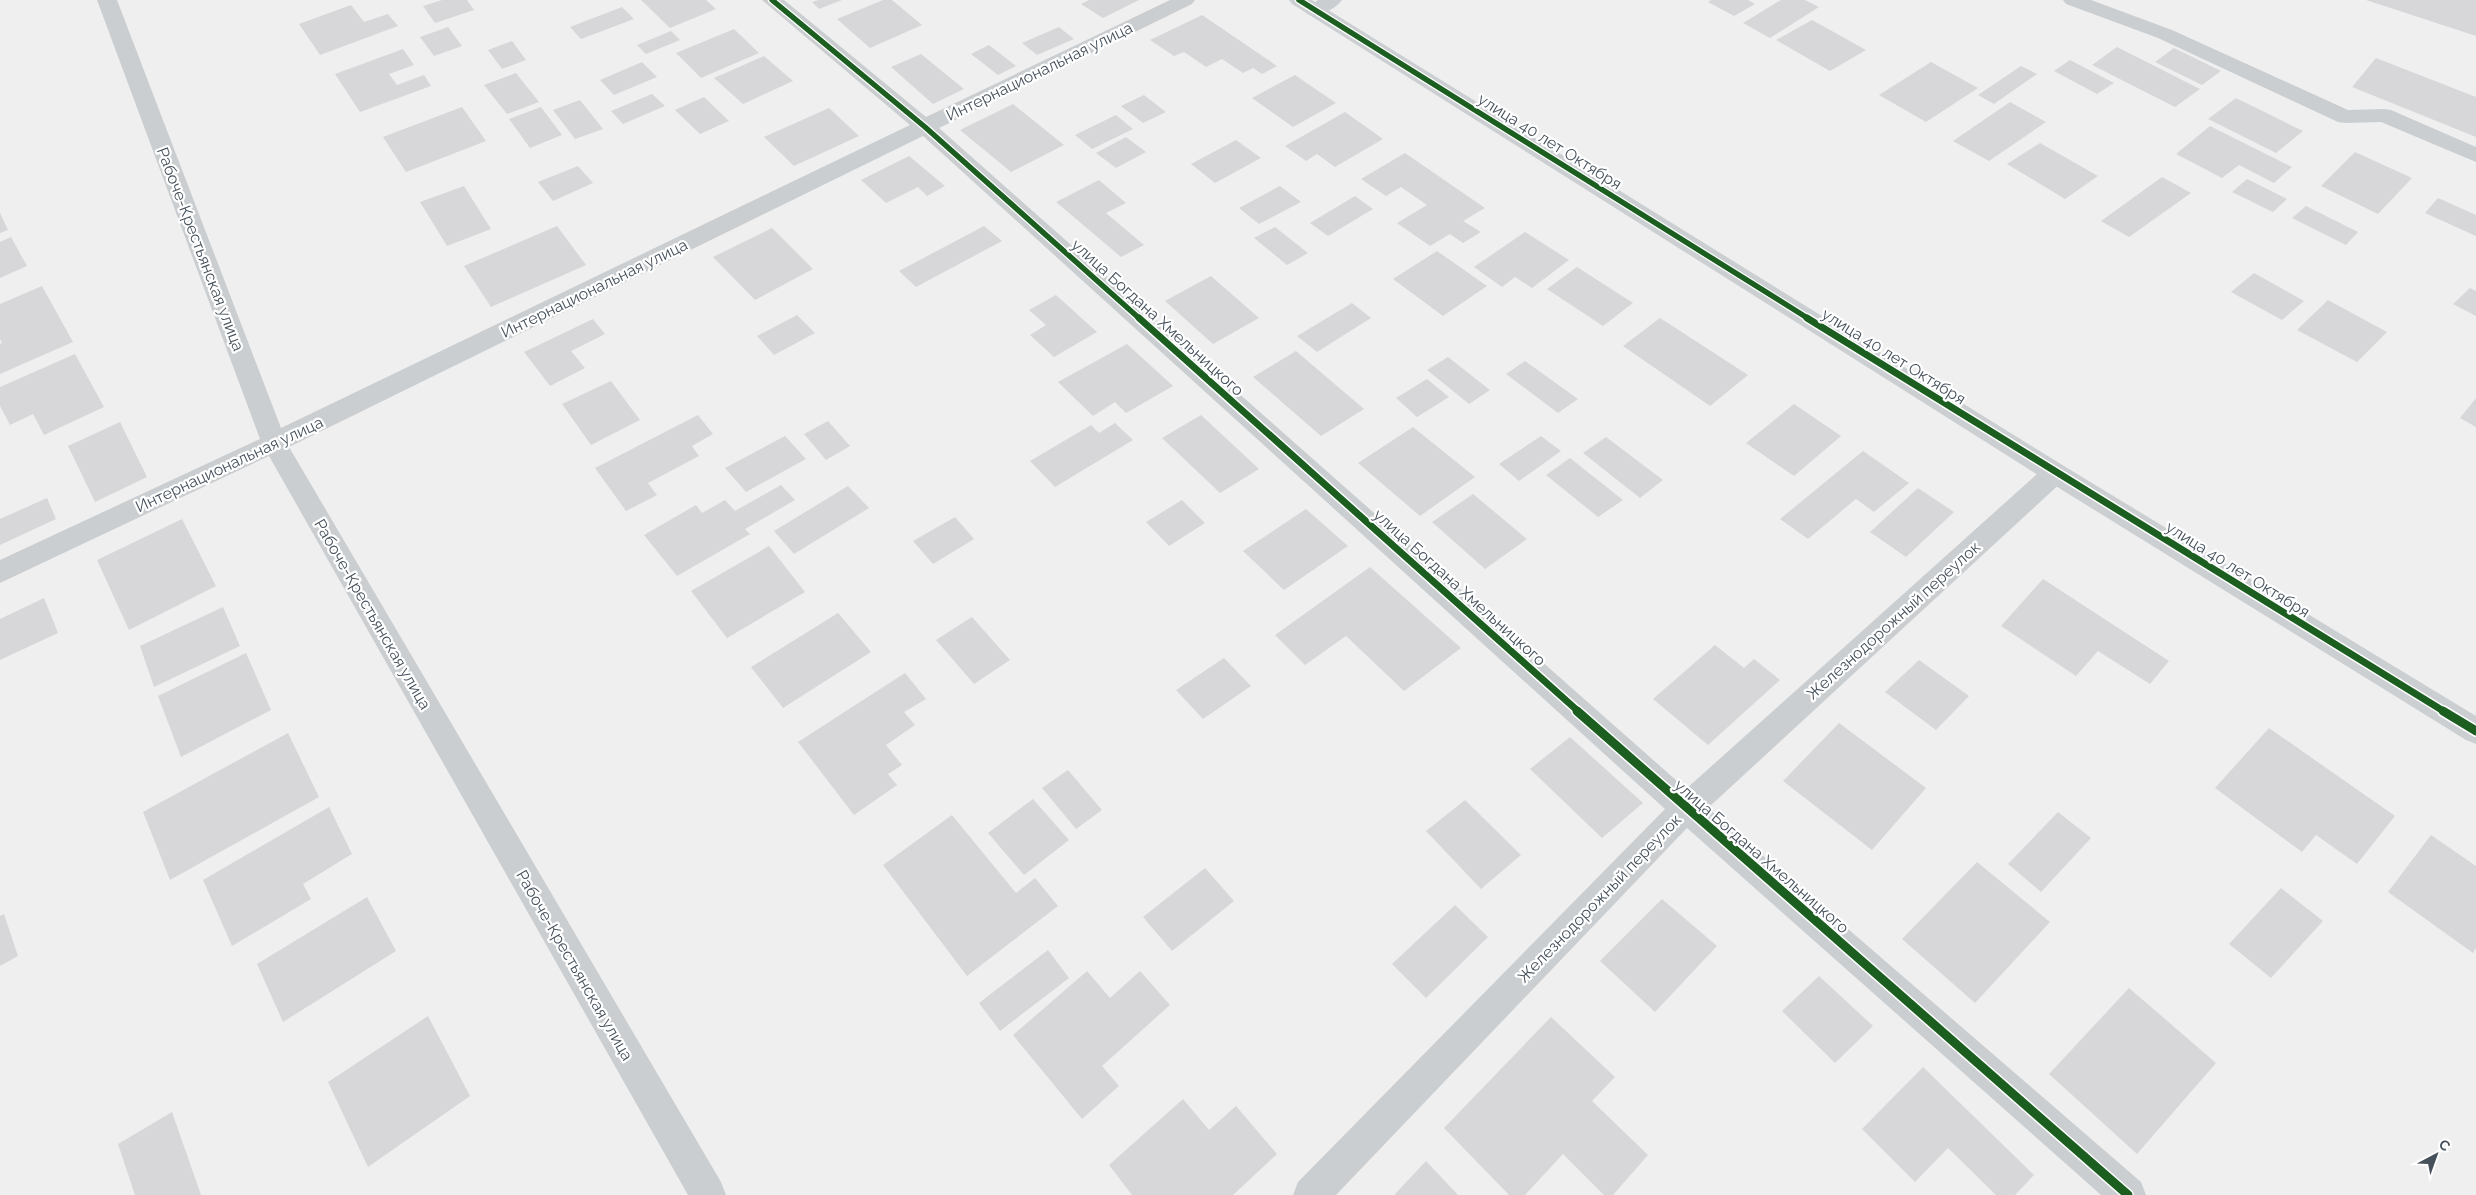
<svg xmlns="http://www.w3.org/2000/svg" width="2476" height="1195" viewBox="0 0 2476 1195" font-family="Raleway,sans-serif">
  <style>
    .building { fill: #d7d7d9 }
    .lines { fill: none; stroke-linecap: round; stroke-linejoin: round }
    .street { fill: #cbced0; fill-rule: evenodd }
    .secondary { fill: #cccfd2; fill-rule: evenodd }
    .cycleway-far2-casing { stroke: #fff; stroke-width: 8 }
    .cycleway-far1-casing { stroke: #fff; stroke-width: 10 }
    .cycleway-casing { stroke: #fff; stroke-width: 12 }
    .cycleway-far2 { stroke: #1b5e20; stroke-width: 5.5 }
    .cycleway-far1 { stroke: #1b5e20; stroke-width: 7 }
    .cycleway { stroke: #1b5e20; stroke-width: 9 }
    .labels { text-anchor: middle; stroke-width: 4.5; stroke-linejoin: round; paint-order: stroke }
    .street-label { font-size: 16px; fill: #46515c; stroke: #fff }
  </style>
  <rect width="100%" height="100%" fill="#f0efef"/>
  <path class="building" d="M442,0H467L474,10L435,23L423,6Z
    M641,0H706L716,9L670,28Z
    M819,0H842L819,9L812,2Z
    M883,0H892L922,25L870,48L837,19Z
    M1089,0H1139L1103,18L1081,4Z
    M1711,0H1748L1755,4L1734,16L1708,2Z
    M1781,0H1805L1819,7L1770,38L1743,23Z
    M2366,0H2476V36Z
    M351,5L364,22L388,14L398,26L320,55L299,24Z
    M622,7L634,19L581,39L570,27Z
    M1202,15L1277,66L1262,74L1253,68L1243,73L1222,59L1206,67L1184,52L1174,56L1150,40Z
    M1812,20L1866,50L1830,71L1776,40Z
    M448,27L462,46L434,56L420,37Z
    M1059,27L1074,39L1037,55L1022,43Z
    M734,29L759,53L701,78L676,53Z
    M671,31L680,40L646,54L637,45Z
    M512,41L526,60L502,69L488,50Z
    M989,45L1016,66L998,75L971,54Z
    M2117,47L2200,89L2175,107L2092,65Z
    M2174,48L2221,71L2202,85L2155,62Z
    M403,49L414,65L389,74L397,85L424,75L431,86L360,112L335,74Z
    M921,54L964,89L933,104L891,67Z
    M764,56L793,81L743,104L714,78Z
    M2376,58L2476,97V137L2352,87Z
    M2070,60L2114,83L2097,94L2054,71Z
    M642,62L657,77L614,95L600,80Z
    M1931,62L1978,88L1926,122L1879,95Z
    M2021,66L2037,74L1994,104L1978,95Z
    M516,73L539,102L507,114L484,85Z
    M1295,75L1336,103L1293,127L1252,98Z
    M652,94L665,106L623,124L611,111Z
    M1144,95L1166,112L1143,123L1121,106Z
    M704,97L729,121L700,134L675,110Z
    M2236,98L2303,131L2276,153L2208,119Z
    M580,100L603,129L575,139L553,110Z
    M2010,102L2046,122L1989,161L1953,141Z
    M1013,104L1064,145L1011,172L960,130Z
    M462,107L486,141L406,172L383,137Z
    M541,107L562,135L530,148L509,119Z
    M829,108L859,136L794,166L764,137Z
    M1345,112L1383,139L1335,167L1317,154L1306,161L1285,146Z
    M1116,115L1133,129L1092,149L1075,135Z
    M2210,126L2292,167L2274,183L2239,165L2222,178L2176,154Z
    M1126,137L1146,152L1116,168L1096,153Z
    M1236,140L1261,158L1215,183L1191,164Z
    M2040,143L2098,176L2065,199L2007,164Z
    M2355,152L2412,178L2378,214L2321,186Z
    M1405,153L1485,208L1463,221L1481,232L1463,243L1450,234L1430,246L1397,223L1427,205L1401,187L1386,196L1361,179Z
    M909,156L945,186L927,196L918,187L886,203L861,180Z
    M578,166L593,183L553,201L538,182Z
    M2162,177L2191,193L2129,237L2101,221Z
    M2247,179L2287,199L2273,212L2232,192Z
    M1099,180L1126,203L1106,213L1144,245L1121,257L1056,202Z
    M464,186L491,229L447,246L420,202Z
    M1280,186L1301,202L1259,224L1239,208Z
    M1355,196L1373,209L1328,236L1310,223Z
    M2438,198L2476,215V236L2425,213Z
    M2306,206L2358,232L2346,245L2292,218Z
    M0,213L8,230L0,233Z
    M557,226L586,265L491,307L464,266Z
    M984,226L1002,241L916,287L899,271Z
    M1275,227L1308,253L1287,265L1254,238Z
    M772,228L813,269L755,300L713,257Z
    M1525,232L1569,260L1532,288L1515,277L1502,287L1474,267Z
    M11,237L27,266L0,278V242Z
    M1437,251L1487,286L1443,316L1393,279Z
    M1577,267L1633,303L1603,326L1547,289Z
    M2254,273L2304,301L2282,320L2231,292Z
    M1211,276L1259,318L1213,344L1165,301Z
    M42,286L73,342L0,374V344L2,343L0,339V304Z
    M2470,288L2476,291V316L2453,304Z
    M1056,295L1097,332L1054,357L1030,335L1046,325L1029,310Z
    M2328,300L2387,332L2357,362L2297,330Z
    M1352,303L1371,318L1317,352L1297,336Z
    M797,315L815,333L774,355L757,336Z
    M1660,318L1748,375L1710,406L1623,346Z
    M593,319L605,334L571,351L585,368L550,386L524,352Z
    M1127,344L1173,386L1126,413L1115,402L1093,416L1058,382Z
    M1296,351L1364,409L1321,436L1253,377Z
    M75,354L104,407L44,435L33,414L10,425L0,406V387Z
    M1448,357L1490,390L1469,404L1427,370Z
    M1525,361L1578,399L1558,413L1506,374Z
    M1427,379L1449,397L1417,417L1396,398Z
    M611,381L640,420L591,445L562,404Z
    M2476,398V427L2460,418Z
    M1794,404L1841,436L1794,476L1746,443Z
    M698,415L713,434L692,446L699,456L648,483L657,495L626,511L595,468Z
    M1201,415L1259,469L1220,493L1162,438Z
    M828,421L850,446L826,460L804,434Z
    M120,422L147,477L95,502L68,446Z
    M1115,423L1133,440L1055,487L1030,461L1091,425L1099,433Z
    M1413,427L1475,477L1420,516L1358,463Z
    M785,436L806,459L746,492L725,468Z
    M1541,436L1561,451L1519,481L1499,464Z
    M1606,437L1663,480L1640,498L1583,453Z
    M1863,451L1909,483L1874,512L1856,499L1808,539L1780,519Z
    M1570,458L1623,500L1598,517L1546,475Z
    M781,485L795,500L745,529L750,534L677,576L644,535L696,505L702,513L725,500L735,511Z
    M848,486L869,508L794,554L774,531Z
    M1918,488L1954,512L1906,557L1870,532Z
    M1473,494L1527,539L1485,569L1432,522Z
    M47,498L56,519L0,545V519Z
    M1182,500L1205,523L1169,546L1146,522Z
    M1306,509L1348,546L1284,590L1243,551Z
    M955,517L974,539L933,564L913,541Z
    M182,519L216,586L129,630L97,560Z
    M769,546L805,592L727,638L691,591Z
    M1370,567L1461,648L1404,691L1346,636L1305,665L1275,635Z
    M2043,579L2169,661L2150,684L2098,651L2076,676L2001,626Z
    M44,598L58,633L0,660V619Z
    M223,607L240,646L154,687L140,646Z
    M838,613L871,652L783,708L751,667Z
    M972,617L1010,660L974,684L936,640Z
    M1715,645L1744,668L1754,659L1780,680L1708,745L1653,699Z
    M246,653L271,710L181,757L158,696Z
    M1224,658L1251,686L1203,719L1176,690Z
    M1919,660L1969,696L1936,730L1885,692Z
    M905,673L926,699L904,712L915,725L886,745L902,765L888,774L897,785L854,815L798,742Z
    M1839,723L1926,788L1872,850L1783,781Z
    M2269,728L2395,816L2357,864L2316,835L2302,852L2215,788Z
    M288,733L319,797L170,880L143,812Z
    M1570,737L1643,803L1602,838L1530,769Z
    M1068,770L1102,810L1076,829L1042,788Z
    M1033,799L1069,840L1024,875L988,833Z
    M1465,800L1521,855L1481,889L1426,831Z
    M329,807L352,854L303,884L311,899L232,946L203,880Z
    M2058,812L2091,838L2041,892L2008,864Z
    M952,815L1016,893L1035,878L1058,906L967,976L883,865Z
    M2431,835L2476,866V948L2473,953L2388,892Z
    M1977,862L2050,922L1975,1003L1902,939Z
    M1205,868L1234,901L1172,951L1143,917Z
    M2281,888L2323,921L2271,978L2229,944Z
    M367,897L396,951L283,1022L257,964Z
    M1662,899L1717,946L1655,1012L1600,961Z
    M1455,905L1488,937L1426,998L1392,964Z
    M4,914L18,956L0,966V916Z
    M1048,950L1069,978L1000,1031L979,1003Z
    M1087,971L1110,998L1140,971L1170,1005L1102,1066L1119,1086L1082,1119L1013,1035Z
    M1819,976L1873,1026L1835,1063L1782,1011Z
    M2129,988L2216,1063L2137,1154L2049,1074Z
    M428,1016L470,1096L368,1167L328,1082Z
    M1551,1017L1615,1077L1592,1101L1648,1155L1613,1195H1604L1563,1154L1525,1195H1509L1444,1128Z
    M1923,1067L2034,1175L2015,1195H1996L1948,1148L1915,1182L1862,1129Z
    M1183,1099L1209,1130L1236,1106L1277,1154L1233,1195H1132L1109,1165Z
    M172,1112L201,1195H135L118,1144Z
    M1426,1161L1458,1195H1396L1395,1194Z"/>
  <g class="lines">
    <path class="street" d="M97,0H117L281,428L910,125L762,0H784L926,117L1170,0H1195L1192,4L939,128L1686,789L2046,466L2055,463L2064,466L2068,473L2064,480L1708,808L2141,1182L2146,1195H2101L1687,828L1336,1195H1293L1298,1182L1665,809L923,136L289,447L721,1182L726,1195H688L269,456L0,583V560L260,439Z
      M1318,0H1342C1335,10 1319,17 1307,14L1304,10Z
      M2063,0H2091L2172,30L2348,110L2384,109L2391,110L2476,147V162L2381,122L2345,123L2338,122L2158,38L2066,4Z"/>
    <path class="secondary" d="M1289,0H1312L2064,466L2476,716V744L2466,740L2046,480L1292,4Z"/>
    <defs>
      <path id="cycleway-far2" d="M772,0L925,127L1140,319
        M1299,0L1809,319"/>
      <path id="cycleway-far1" d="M1139,318L1579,712
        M1807,318L2445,712"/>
      <path id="cycleway" d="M1577,711L2128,1195
        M2443,711L2476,731"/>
    </defs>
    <use href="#cycleway-far2" class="cycleway-far2-casing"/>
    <use href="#cycleway-far1" class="cycleway-far1-casing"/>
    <use href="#cycleway" class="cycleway-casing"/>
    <use href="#cycleway-far2" class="cycleway-far2"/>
    <use href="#cycleway-far1" class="cycleway-far1"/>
    <use href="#cycleway" class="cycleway"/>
  </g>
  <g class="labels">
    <g class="street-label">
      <text transform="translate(1039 71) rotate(-26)" y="6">Интернациональная улица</text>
      <text transform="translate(1550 141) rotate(32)" y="6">улица 40 лет Октября</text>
      <text transform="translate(201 249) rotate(69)" y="6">Рабоче-Крестьянская улица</text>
      <text transform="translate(594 288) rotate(-26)" y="6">Интернациональная улица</text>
      <text transform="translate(1158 317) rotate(42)" y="6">улица Богдана Хмельницкого</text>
      <text transform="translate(1894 356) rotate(32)" y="6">улица 40 лет Октября</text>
      <text transform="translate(229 464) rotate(-25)" y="6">Интернациональная улица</text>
      <text transform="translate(2238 569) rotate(32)" y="6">улица 40 лет Октября</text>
      <text transform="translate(1460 587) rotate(42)" y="6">улица Богдана Хмельницкого</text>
      <text transform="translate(373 614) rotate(60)" y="6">Рабоче-Крестьянская улица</text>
      <text transform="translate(1893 620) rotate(-42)" y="6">Железнодорожный переулок</text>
      <text transform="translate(1762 856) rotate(41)" y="6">улица Богдана Хмельницкого</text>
      <text transform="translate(1599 898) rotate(-46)" y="6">Железнодорожный переулок</text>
      <text transform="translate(575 965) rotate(60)" y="6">Рабоче-Крестьянская улица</text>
    </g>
  </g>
  <g transform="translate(2436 1155) rotate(41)" stroke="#ffffff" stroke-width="4" paint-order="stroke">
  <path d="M0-4L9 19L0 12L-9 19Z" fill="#46515c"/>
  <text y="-8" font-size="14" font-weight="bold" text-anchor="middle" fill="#46515c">С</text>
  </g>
</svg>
